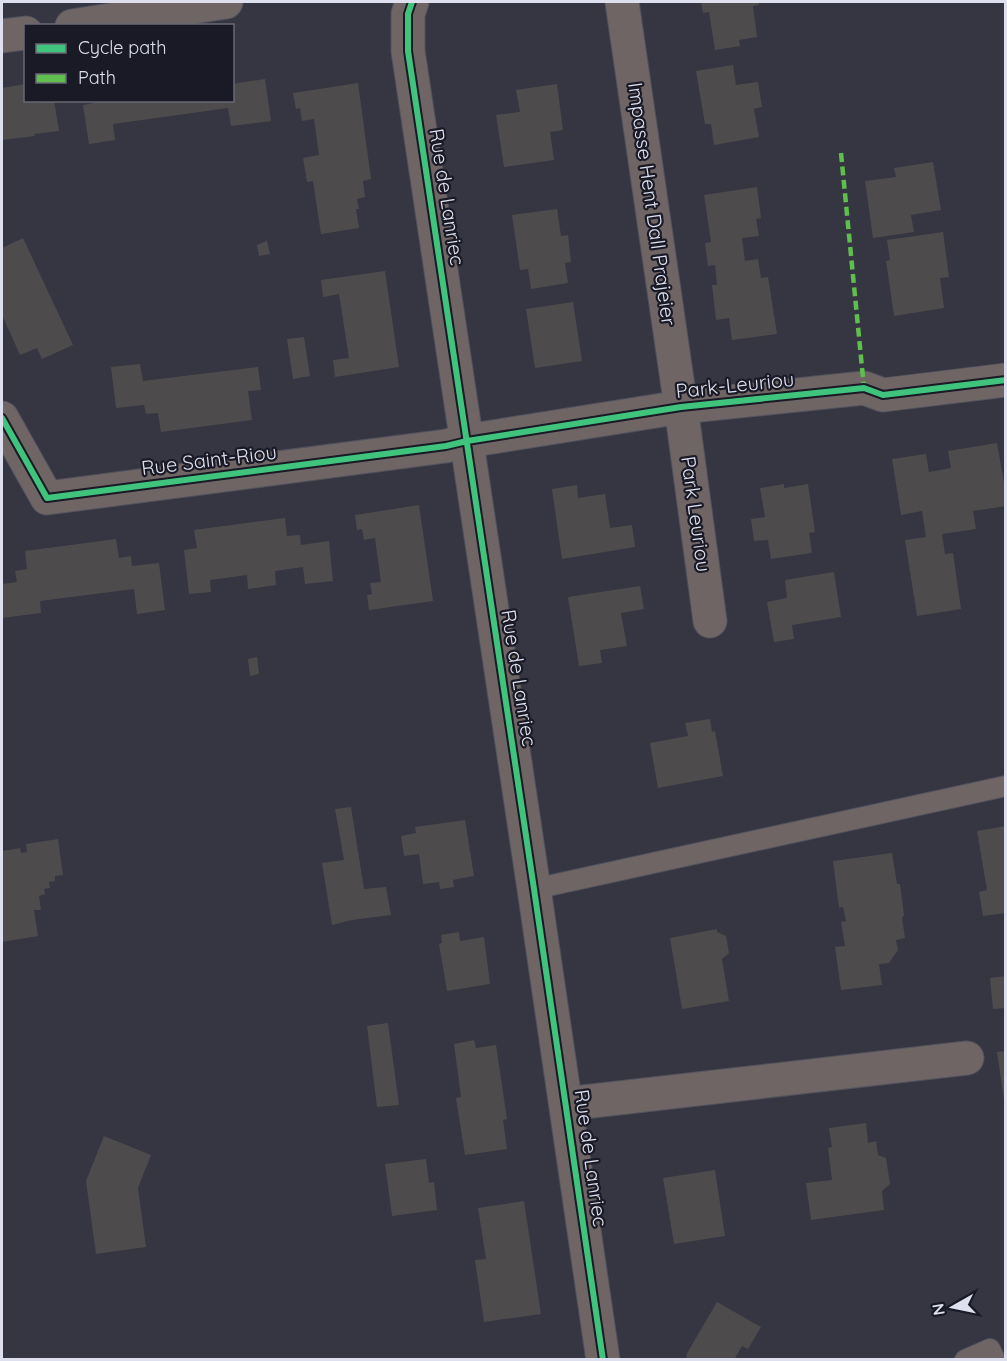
<svg xmlns="http://www.w3.org/2000/svg" width="1007" height="1361" viewBox="0 0 1007 1361" font-family="Quicksand,sans-serif">
  <style>
    .building { fill: #4e4b4c }
    .lines { fill: none; stroke-linecap: round; stroke-linejoin: round }
    .service-casing { stroke: #51525d; stroke-width: 22 }
    .minor-casing { stroke: #51525d; stroke-width: 35 }
    .service { stroke: #6f6565; stroke-width: 20 }
    .minor { stroke: #6f6565; stroke-width: 33 }
    .quiet { stroke: #5fbe4e; stroke-width: 4.5; stroke-dasharray: 9 4.5; stroke-linecap: butt }
    .cycleway-casing { stroke: #191a25; stroke-width: 10 }
    .cycleway { stroke: #40c37c; stroke-width: 6 }
    .labels { text-anchor: middle; stroke-width: 4.5; stroke-linejoin: round; paint-order: stroke }
    .street-label { font-size: 20px; fill: #dee0ef; stroke: #191a25 }
  </style>
  <rect width="100%" height="100%" fill="#353642"/>
  <path class="building" d="M701,2H758L759,5L753,6L757,37L739,40L740,46L715,50L709,12L703,13Z
    M733,65L736,85L758,82L762,107L754,109L759,137L714,145L711,124H705L696,71Z
    M265,79L271,121L231,126L228,108L113,124L115,140L89,144L83,105L109,100H232V84Z
    M358,83L371,179L363,181L365,197L357,199L359,209H356L359,228L321,234L313,181L307,182L303,158L319,155L314,119L302,121L300,108L296,109L293,93Z
    M26,84V100H30V103L54,100L59,131L34,134L35,136L2,140V88Z
    M557,84L563,130L550,132L554,160L504,167L496,115L520,112L516,90Z
    M933,162L941,210L911,215L914,232L873,238L865,181L896,177L894,168Z
    M757,187L761,218L756,219L759,236L742,238L745,261L758,259L761,278L768,277L777,334L732,340L729,318L716,320L712,285H717L715,265L708,266L705,243L711,242L704,195Z
    M557,209L561,236L568,235L571,262L565,263L568,283L531,289L528,269L520,270L512,215Z
    M943,232L949,277L940,278L944,308L894,316L886,261L890,260L887,240Z
    M23,238L73,345L42,359L37,348L20,355L2,315V248Z
    M267,241L270,254L259,256L257,245Z
    M385,271L399,367L335,377L333,360L349,358L339,294L323,297L321,280Z
    M573,302L582,361L535,368L526,309Z
    M304,337L310,376L293,379L287,339Z
    M140,364L143,381L258,367L261,390L248,391L252,420L161,432L158,413L146,414L144,405L116,408L111,367Z
    M997,443L1006,494V506L973,511L976,529L942,534L945,554L953,553L961,609L917,616L905,540L926,537L922,511L901,515L892,459L926,454L929,472L951,468L948,451Z
    M784,484V488L808,484L815,532L809,533L812,553L771,559L768,540L754,541L751,519L765,517L760,488Z
    M577,485L578,498L605,494L610,528L632,525L635,547L562,559L552,489Z
    M419,505L433,601L369,610L367,595L372,594L370,583L381,582L375,538L364,540L362,529L357,530L355,515Z
    M285,518L287,536L300,535L301,545L329,541L333,581L305,584L303,567L275,571L276,585L248,589L247,575L210,580L211,592L189,594L184,550L197,548L194,530Z
    M116,539L119,558L131,556L132,566L159,563L165,610L137,614L134,589L40,601L41,613L2,618V584L17,582L15,571L27,569L25,551Z
    M834,572L841,617L792,625L794,639L774,642L767,602L787,598L785,580Z
    M640,586L644,609L621,613L627,646L600,650L602,663L579,666L568,597Z
    M257,657L259,674L250,676L248,659Z
    M710,719L712,732L715,731L723,776L658,788L650,743L688,736L685,723Z
    M351,807L364,889L386,887L391,915L352,920L332,925L322,863L344,860L335,809Z
    M465,820L474,876L453,880L454,887L440,889L439,882L423,884L419,854L404,856L401,836L416,833L415,827Z
    M1006,826V913L983,916L979,892L987,890L977,831Z
    M58,839L63,875L55,876V881L49,882L50,888L44,889L45,894L39,896L41,910H34L38,936L2,942V851L20,848L21,853L27,852L26,844Z
    M892,853L897,884H900L904,915L902,918L905,938L896,940L898,950L889,963L879,964L882,985L841,990L835,947L845,946L841,922L846,921L843,907L839,908L833,861Z
    M717,929V932L726,936L729,953L722,959L729,1001L682,1009L670,938Z
    M459,932L460,941L484,937L490,984L447,991L439,944L442,943L441,935Z
    M1006,976V1008L993,1009L990,978Z
    M388,1023L399,1105L377,1107L367,1026Z
    M474,1040L476,1048L496,1045L507,1119L503,1120L507,1149L465,1155L456,1098L461,1097L454,1044Z
    M1006,1051V1100H1004L997,1052Z
    M866,1123L868,1143L876,1141L878,1155L886,1158L890,1184L882,1191L884,1210L811,1220L806,1183L832,1180L828,1148L832,1147L829,1128Z
    M104,1136L151,1155L138,1188L146,1247L96,1254L86,1181Z
    M426,1159L429,1183L434,1182L437,1210L392,1216L385,1164Z
    M715,1170L725,1236L674,1244L663,1178Z
    M524,1201L541,1314L484,1322L475,1260L486,1259L478,1208Z
    M717,1302L761,1327L748,1349L742,1346L734,1360H685L687,1356L686,1355Z"/>
  <g class="lines">
    <defs>
      <path id="service" d="M534,889L1006,786
        M965,1360L990,1349L995,1360"/>
      <path id="minor" d="M412,2L408,14V51L534,889L603,1360
        M622,2L681,407L710,621
        M72,26L226,2
        M2,36L26,33
        M2,418L47,498L446,446L467,441L681,407L864,388L883,395L1006,380
        M566,1104L967,1058"/>
    </defs>
    <use href="#service" class="service-casing"/>
    <use href="#minor" class="minor-casing"/>
    <use href="#service" class="service"/>
    <use href="#minor" class="minor"/>
    <path class="quiet" d="M841,153L864,388"/>
    <defs>
      <path id="cycleway" d="M412,2L408,14V51L534,889L603,1360
        M2,418L47,498L446,446L467,441L681,407L864,388L883,395L1006,380"/>
    </defs>
    <use href="#cycleway" class="cycleway-casing"/>
    <use href="#cycleway" class="cycleway"/>
  </g>
  <g class="labels">
    <g class="street-label">
      <text transform="translate(447 197) rotate(81)" y="7">Rue de Lanriec</text>
      <text transform="translate(652 204) rotate(82)" y="7">Impasse Hent Dall Prajeier</text>
      <text transform="translate(735 385) rotate(-6)" y="7">Park-Leuriou</text>
      <text transform="translate(209 460) rotate(-7)" y="7">Rue Saint-Riou</text>
      <text transform="translate(696 514) rotate(82)" y="7">Park Leuriou</text>
      <text transform="translate(519 678) rotate(81)" y="7">Rue de Lanriec</text>
      <text transform="translate(591 1158) rotate(82)" y="7">Rue de Lanriec</text>
    </g>
  </g>
  <rect width="1007" height="1361" fill="none" stroke="#dee0ef" stroke-width="6"/>
  <rect x="24" y="24" width="210" height="78" fill="#191a25" stroke="#686976" stroke-width="1.5"/>
  <rect x="36" y="44" width="30" height="9" fill="#40c37c" stroke="#686976" stroke-width="1.5"/>
  <text x="78" y="54" font-size="18" fill="#dee0ef">Cycle path</text>
  <rect x="36" y="74" width="30" height="9" fill="#5fbe4e" stroke="#686976" stroke-width="1.5"/>
  <text x="78" y="84" font-size="18" fill="#dee0ef">Path</text>
  <g transform="translate(953 1307) rotate(261)" stroke="#191a25" stroke-width="4.5" paint-order="stroke">
  <path d="M0-4.5L10 22L0 15L-10 22Z" fill="#dee0ef"/>
  <text y="-9" font-size="16" font-weight="bold" text-anchor="middle" fill="#dee0ef">N</text>
  </g>
</svg>
